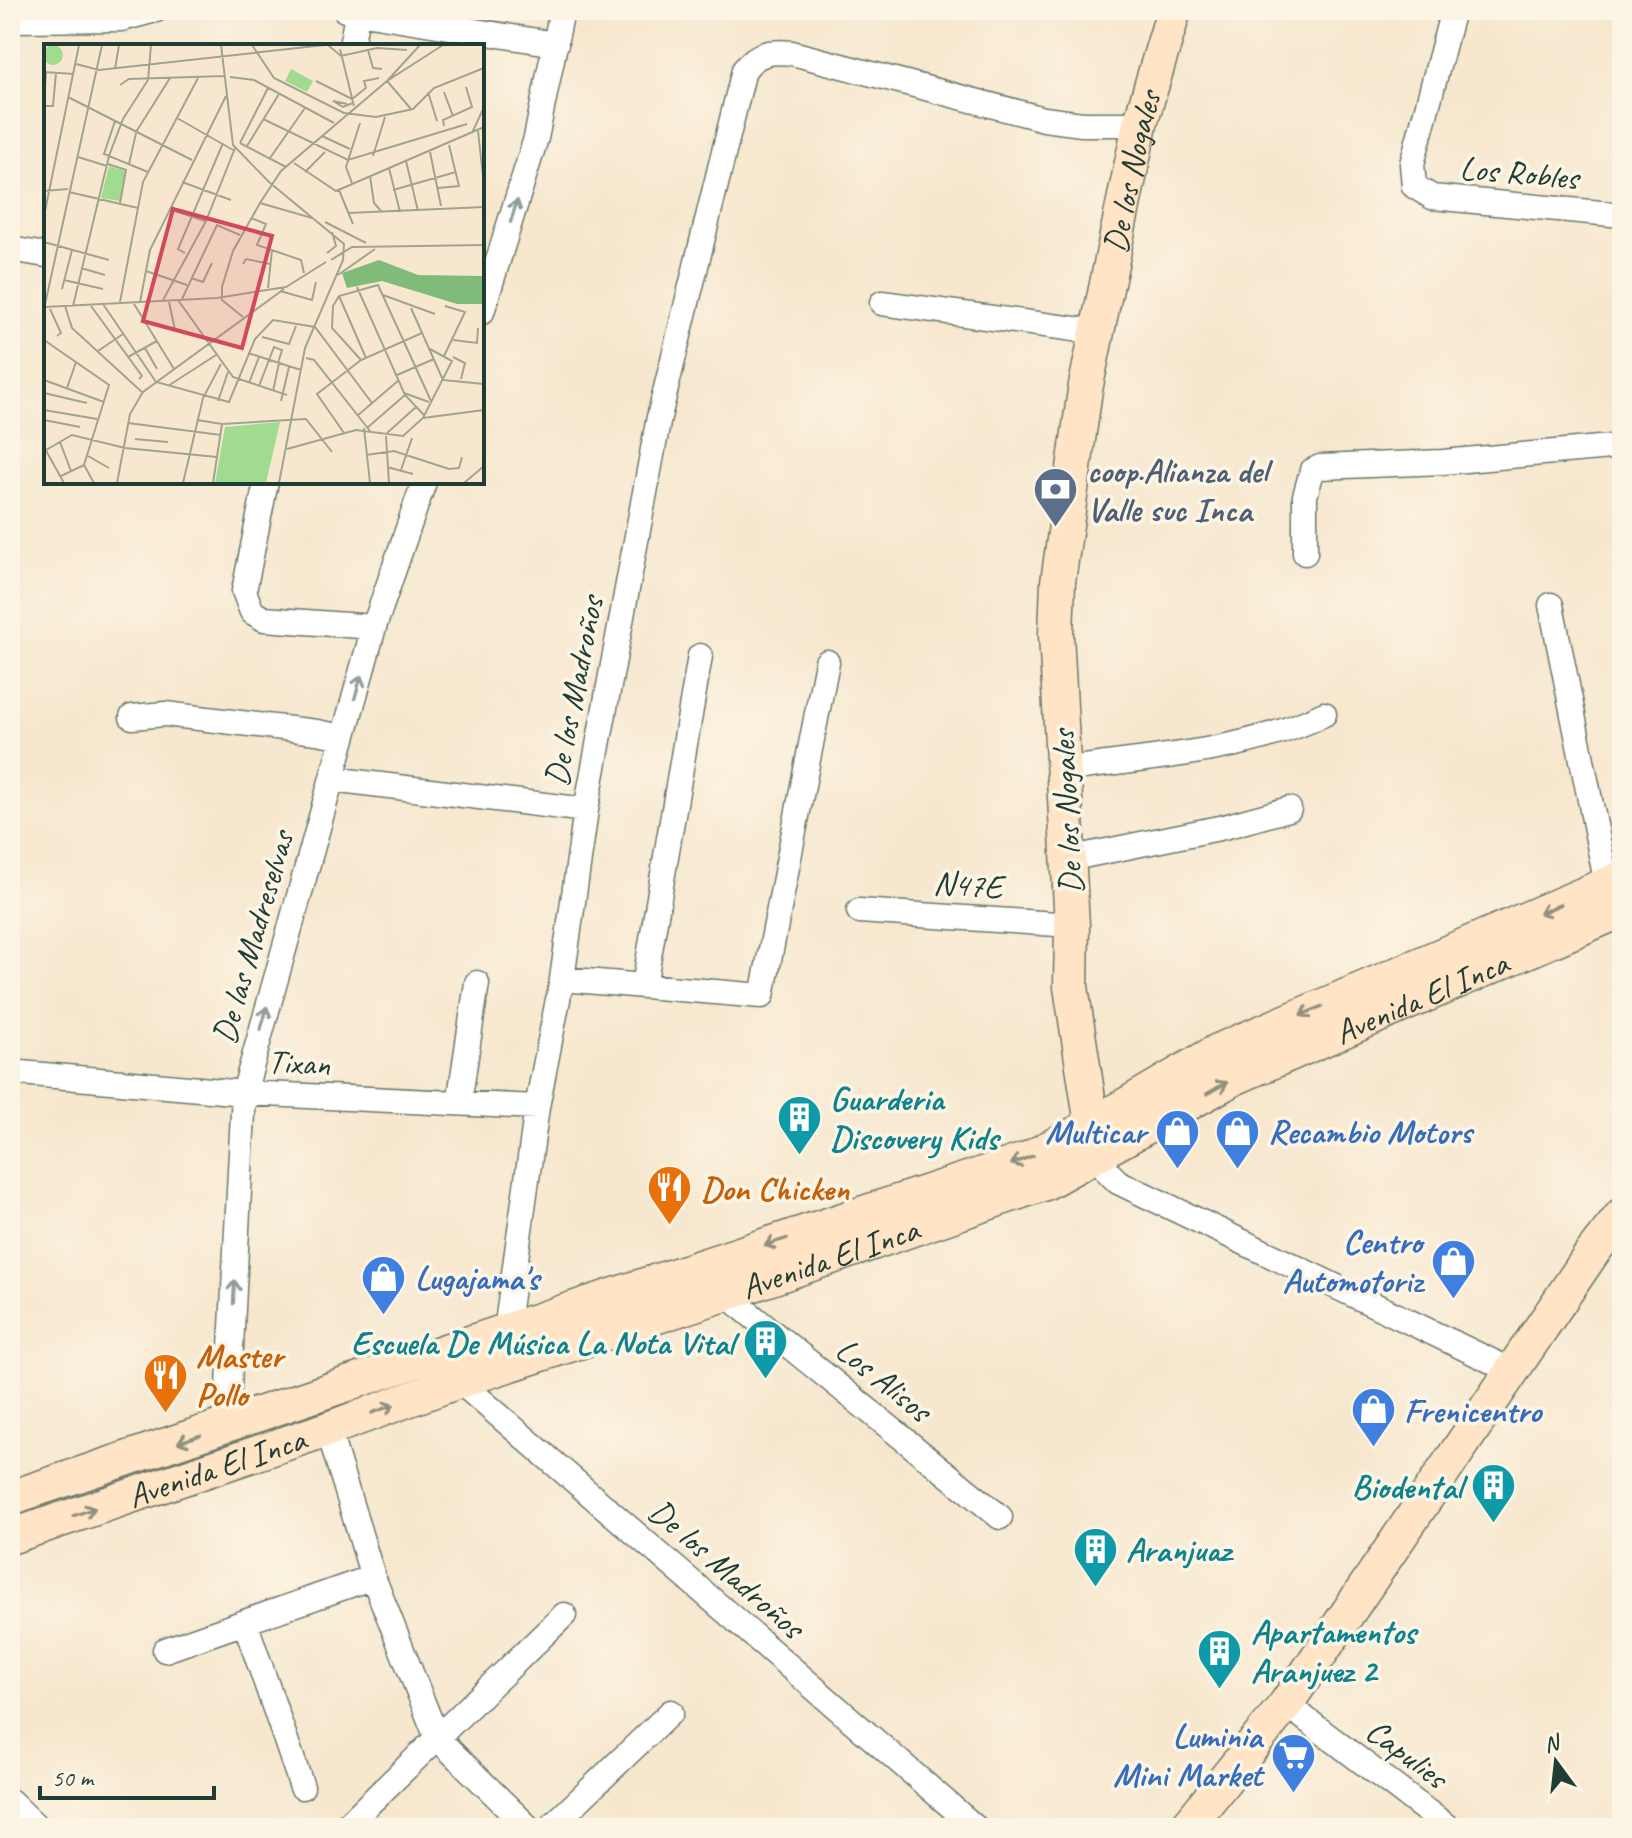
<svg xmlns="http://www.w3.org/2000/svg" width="1632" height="1838" viewBox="0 0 1632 1838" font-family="Caveat,sans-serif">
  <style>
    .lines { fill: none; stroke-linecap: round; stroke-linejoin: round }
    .street-casing { stroke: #6b786a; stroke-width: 27 }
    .secondary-casing { stroke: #6b786a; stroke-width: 37 }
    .street { stroke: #fff; stroke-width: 24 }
    .secondary { stroke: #ffe4c6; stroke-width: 34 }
    .oneway { stroke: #8f9e9a }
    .oneway2 { stroke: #8f907d }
    .labels { text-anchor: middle; stroke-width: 7; stroke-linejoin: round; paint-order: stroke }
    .street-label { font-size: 34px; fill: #1f3d34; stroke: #fcf5e5 }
    .service-label { font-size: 34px; font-weight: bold; fill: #4e5e75; stroke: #fcf5e5; text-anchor: start }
    .culture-label { font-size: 34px; font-weight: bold; fill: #0d838f; stroke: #fcf5e5; text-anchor: start }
    .shop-label { font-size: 34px; font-weight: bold; fill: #366cbe; stroke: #fcf5e5; text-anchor: end }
    .food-label { font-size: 34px; font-weight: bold; fill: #c56008; stroke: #fcf5e5; text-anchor: start }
    .inset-road { fill: none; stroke: #a1a390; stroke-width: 2 }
    .view { fill: #d1495b; fill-opacity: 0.15; stroke: #d1495b; stroke-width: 4 }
    .inset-edge { fill: none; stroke: #1f3d34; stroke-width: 4 }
  </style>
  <rect width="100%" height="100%" fill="#fcf5e5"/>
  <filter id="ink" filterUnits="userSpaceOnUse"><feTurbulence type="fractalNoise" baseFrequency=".0125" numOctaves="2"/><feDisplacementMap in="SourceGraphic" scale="16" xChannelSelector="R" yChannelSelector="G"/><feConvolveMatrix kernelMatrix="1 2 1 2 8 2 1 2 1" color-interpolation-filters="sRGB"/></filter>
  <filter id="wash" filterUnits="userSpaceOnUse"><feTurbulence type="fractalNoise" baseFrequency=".006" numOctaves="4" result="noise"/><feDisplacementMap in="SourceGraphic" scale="32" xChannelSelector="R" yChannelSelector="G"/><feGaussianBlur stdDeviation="1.8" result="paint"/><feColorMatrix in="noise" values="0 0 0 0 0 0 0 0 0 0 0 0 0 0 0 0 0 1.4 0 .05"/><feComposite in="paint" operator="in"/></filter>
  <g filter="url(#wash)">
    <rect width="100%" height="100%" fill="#f7e7ce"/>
  </g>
  <g filter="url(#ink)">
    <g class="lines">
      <defs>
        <path id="street" d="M345,10L556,44
          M1453,10L1412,164L1414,186L1432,197L1622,215
          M10,20L122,19L156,10
          M351,46L358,10
          M10,249L46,255
          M882,303L1097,332
          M482,312L536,138L562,10
          M266,482L244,591L252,612L264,619L374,627
          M1305,553V496L1312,471L1320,467L1443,462L1622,446
          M1551,605L1607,885
          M132,717L165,714L317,732L343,737
          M1063,770C1148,757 1246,753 1324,714
          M332,779L586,810
          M1068,859L1224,827L1289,809
          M859,911L1072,925
          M562,979L762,996L827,662
          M644,986L700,656
          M10,1072L244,1093L537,1107
          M459,1103L477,983
          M1100,1154L1107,1171L1118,1182L1512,1371
          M725,1294L1000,1517
          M506,1331L537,1107L562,979L586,810L659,417L744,70C757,52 771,51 792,53L1044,119L1082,124H1140
          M455,1371L459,1381L976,1828
          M227,1426L244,1093L374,627L424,482
          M328,1429L373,1577L437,1738L529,1828
          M245,1622L302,1787
          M165,1650L373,1577
          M1286,1704L1449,1828
          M10,1801L38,1828
          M344,1828L564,1615
          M550,1828L671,1712"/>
        <g id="secondary">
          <path id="s1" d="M1098,1146L1092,1125L1071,987L1072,925L1056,634L1058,582L1085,390L1140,124L1174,10"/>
          <path d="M10,1498L448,1350L1028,1159L1092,1125L1218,1051L1622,878"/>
          <path id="s2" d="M10,1537L328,1429L459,1381L725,1294L1045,1183L1234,1078L1622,910"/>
          <path d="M1186,1828L1286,1704L1592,1253L1622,1215"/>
        </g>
      </defs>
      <use href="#street" class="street-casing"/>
      <use href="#secondary" class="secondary-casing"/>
      <use href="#street" class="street"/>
      <use href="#secondary" class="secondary"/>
    </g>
    <defs><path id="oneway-shaft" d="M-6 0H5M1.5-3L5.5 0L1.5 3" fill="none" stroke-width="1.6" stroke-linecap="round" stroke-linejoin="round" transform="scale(2)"/></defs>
    <g class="oneway">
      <use href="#oneway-shaft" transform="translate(514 211) rotate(-73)"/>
      <use href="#oneway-shaft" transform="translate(358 687) rotate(-74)"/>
      <use href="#oneway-shaft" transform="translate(264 1018) rotate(-75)"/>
      <use href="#oneway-shaft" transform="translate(234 1292) rotate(-87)"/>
    </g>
    <g class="oneway2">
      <use href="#oneway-shaft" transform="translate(1550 909) rotate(157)"/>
      <use href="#oneway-shaft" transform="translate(1311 1011) rotate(157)"/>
      <use href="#oneway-shaft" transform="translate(1217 1088) rotate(-30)"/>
      <use href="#oneway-shaft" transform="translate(1022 1160) rotate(159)"/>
      <use href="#oneway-shaft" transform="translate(776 1242) rotate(162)"/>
      <use href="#oneway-shaft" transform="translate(383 1409) rotate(-20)"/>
      <use href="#oneway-shaft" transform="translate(189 1439) rotate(162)"/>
      <use href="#oneway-shaft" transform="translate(84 1512) rotate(-19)"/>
    </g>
  </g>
  <defs>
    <symbol id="bank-pin" viewBox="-11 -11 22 30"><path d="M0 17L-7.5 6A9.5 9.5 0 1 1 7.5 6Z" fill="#5c6f8a" stroke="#fcf5e5"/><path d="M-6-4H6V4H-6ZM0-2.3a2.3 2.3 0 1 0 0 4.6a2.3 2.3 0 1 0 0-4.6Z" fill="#fff"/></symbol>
    <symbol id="building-pin" viewBox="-11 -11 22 30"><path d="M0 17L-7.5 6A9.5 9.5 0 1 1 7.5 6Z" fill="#0f9aa8" stroke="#fcf5e5"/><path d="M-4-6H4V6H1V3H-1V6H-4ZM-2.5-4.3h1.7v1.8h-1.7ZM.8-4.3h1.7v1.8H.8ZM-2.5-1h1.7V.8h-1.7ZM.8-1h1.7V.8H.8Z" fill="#fff"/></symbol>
    <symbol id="shop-pin" viewBox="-11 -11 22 30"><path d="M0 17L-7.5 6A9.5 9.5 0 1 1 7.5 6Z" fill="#3f7fe0" stroke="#fcf5e5"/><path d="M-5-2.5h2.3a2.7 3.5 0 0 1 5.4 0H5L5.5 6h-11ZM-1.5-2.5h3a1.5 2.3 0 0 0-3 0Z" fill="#fff"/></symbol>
    <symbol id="restaurant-pin" viewBox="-11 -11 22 30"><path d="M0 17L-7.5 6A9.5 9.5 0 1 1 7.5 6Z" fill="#e8710a" stroke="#fcf5e5"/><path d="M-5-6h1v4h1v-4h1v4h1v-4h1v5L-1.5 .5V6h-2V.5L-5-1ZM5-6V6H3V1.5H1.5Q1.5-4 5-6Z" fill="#fff"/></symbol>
    <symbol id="supermarket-pin" viewBox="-11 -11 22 30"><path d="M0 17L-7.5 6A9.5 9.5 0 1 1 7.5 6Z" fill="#3f7fe0" stroke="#fcf5e5"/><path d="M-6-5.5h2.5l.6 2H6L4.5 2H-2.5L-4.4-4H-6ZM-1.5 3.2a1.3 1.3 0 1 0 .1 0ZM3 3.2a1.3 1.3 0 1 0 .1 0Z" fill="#fff"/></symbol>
  </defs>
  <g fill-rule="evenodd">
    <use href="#bank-pin" x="1030" y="464" width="51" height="69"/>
    <use href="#building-pin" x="774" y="1092" width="51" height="69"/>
    <use href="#shop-pin" x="1152" y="1106" width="51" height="69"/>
    <use href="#shop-pin" x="1212" y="1106" width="51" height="69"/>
    <use href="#restaurant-pin" x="644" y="1162" width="51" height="69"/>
    <use href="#shop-pin" x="1428" y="1236" width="51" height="69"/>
    <use href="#shop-pin" x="358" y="1252" width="51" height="69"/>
    <use href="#building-pin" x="740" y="1316" width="51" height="69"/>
    <use href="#restaurant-pin" x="140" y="1350" width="51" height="69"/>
    <use href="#shop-pin" x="1348" y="1384" width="51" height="69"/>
    <use href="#building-pin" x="1468" y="1460" width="51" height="69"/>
    <use href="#building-pin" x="1070" y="1524" width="51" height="69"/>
    <use href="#building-pin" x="1194" y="1626" width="51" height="69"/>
    <use href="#supermarket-pin" x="1268" y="1730" width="51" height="69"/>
  </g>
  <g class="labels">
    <g class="street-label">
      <text dy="12" stroke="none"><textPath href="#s1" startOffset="984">De los Nogales</textPath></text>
      <text transform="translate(1519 172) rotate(5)" y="12">Los Robles</text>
      <text transform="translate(573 691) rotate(-79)" y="12">De los Madroños</text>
      <text transform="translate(1066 812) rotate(-93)" y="12">De los Nogales</text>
      <text transform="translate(968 884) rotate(4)" y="12">N47E</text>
      <text transform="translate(252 937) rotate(-74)" y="12">De las Madreselvas</text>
      <text dy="12" stroke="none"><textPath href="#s2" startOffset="1514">Avenida El Inca</textPath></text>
      <text transform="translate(299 1062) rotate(3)" y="12">Tixan</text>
      <text dy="12" stroke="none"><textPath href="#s2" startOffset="866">Avenida El Inca</textPath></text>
      <text transform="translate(884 1379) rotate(39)" y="12">Los Alisos</text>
      <text dy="12" stroke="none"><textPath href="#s2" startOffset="218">Avenida El Inca</textPath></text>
      <text transform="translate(727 1568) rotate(41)" y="12">De los Madroños</text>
      <text transform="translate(1407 1753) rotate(37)" y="12">Capulies</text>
    </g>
    <g class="service-label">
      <text x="1087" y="482">coop.Alianza del<tspan x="1087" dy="39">Valle suc Inca</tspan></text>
    </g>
    <g class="culture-label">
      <text x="830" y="1110">Guarderia<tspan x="830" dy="39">Discovery Kids</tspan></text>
      <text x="734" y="1354" text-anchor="end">Escuela De Música La Nota Vital</text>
      <text x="1462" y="1498" text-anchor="end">Biodental</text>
      <text x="1126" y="1561">Aranjuaz</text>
      <text x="1251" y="1643">Apartamentos<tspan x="1251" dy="39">Aranjuez 2</tspan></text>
    </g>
    <g class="shop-label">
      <text x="1146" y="1143">Multicar</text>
      <text x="1268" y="1143" text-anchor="start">Recambio Motors</text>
      <text x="1422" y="1253">Centro<tspan x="1422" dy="39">Automotoriz</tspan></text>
      <text x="415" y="1289" text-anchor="start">Lugajama's</text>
      <text x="1404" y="1422" text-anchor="start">Frenicentro</text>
      <text x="1262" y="1747">Luminia<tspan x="1262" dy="39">Mini Market</tspan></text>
    </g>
    <g class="food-label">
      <text x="701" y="1200">Don Chicken</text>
      <text x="196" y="1367">Master<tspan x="196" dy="39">Pollo</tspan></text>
    </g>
  </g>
  <g transform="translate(44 44)">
    <rect width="440" height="440" fill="#f7e7ce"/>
    <path d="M-1 11a10 10 0 1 1 20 0a10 10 0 1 1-20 0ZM247,25L269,37L263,48L241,37Z" fill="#a0db8f"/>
    <path d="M335,216L374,231L440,232V260H413L338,237L303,244L298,229Z" fill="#80bb7a"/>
    <path d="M236,378L222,439H171L181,383Z" fill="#a0db8f"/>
    <path d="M65,122L81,127L76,157L57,154Z" fill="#a0db8f"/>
    <path class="inset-road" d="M177,1L189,101L225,138L300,200L299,216L261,304L235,439M208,1L230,34L300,69L332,73L369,65L390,44L440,24M284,1L297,12L333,4L363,6M296,5L310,62M324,6L329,24L338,25M32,20L55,26L281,1M71,25L75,1M0,28L30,30M186,33L210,36L290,79M272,37L308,55L322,44L320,37L335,34M76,41L85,35L180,32M384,48L393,77M400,48L409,72M24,53L148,116M0,60L2,28M303,60L289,57L299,63L309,59M0,62H9L12,29M367,65L343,37L399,1M133,74L189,106M219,75L304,116L423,80M71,77L60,110L104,128M400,82L399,76L428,63L422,43M434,87L440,142M92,88L126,34M428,89L440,63M278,92L306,105M196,99L224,44M196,99L242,123M203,102L235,50M386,108L397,162M329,112L341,73M34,113L63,122M226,114L261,64M362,117L374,167M250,119L292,147L440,83M64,120L82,126L76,159M85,120L92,89M345,124L356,168M261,128L281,108M326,132L330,159L337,167M138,138L187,156M308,139L302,123L316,79M394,144L415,142L405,101M295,146L309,180M349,146L412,128M0,147L24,145M25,148L94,164M216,159L268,174M125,165L161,177M304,169L440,163M0,172L35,1M207,174L222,180L213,201L257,216L260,229M281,178L322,199M0,198L65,216M141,209L134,205L179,99M283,209L292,202L288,188M287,216L308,203L440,201M199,220L202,215L226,220M37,224L61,231M102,227L143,241M294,231L331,205M147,234L159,238L168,219M20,236L59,245M313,243L361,351L380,371M224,244L228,206M18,245L28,206M236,247L268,256L272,238M339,251L391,270M295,252L322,314M138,255L173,181L196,191M119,256L162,177L191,104M134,256L189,333L243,351M76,258L99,138L154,34M96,258L106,206L182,52M125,258L131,286M59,260L112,338L185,358L211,295L229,276L271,283L328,359M90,260L130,325M21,262L28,284L99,349M29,262L65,112L79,75L104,36L107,1M47,262L98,332L95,335M0,263L173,254L242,243L282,218M367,264L399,336M0,265L58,1M6,265L17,289L13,292M199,273L178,256V243L189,207L216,159L237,127L343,37L376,1M218,293L245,300L252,282M0,296L65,341L40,421L50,439M409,296L433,299L434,284M101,304L113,325M54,307L79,290M204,309L257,326M400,312L421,268L401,262M84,313L113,297M409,313L421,319L417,335M262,314L270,316L326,387M317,316L288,284L289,262L295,252L334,241L387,357M353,331L390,315M0,336L60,358M399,336L440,340M205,339L215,313M124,342L172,311M215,342L230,303L238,306L234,319M23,344L32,318M229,347L235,319M0,349L43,359M360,349L385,358M174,357L184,328M237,357L245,323M0,366L53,375M313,372L355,336M379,374L440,366M0,376L36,383M153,376L178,380L262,375L288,408M84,379L177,391M320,384L326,439M323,384L361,351M300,389L273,350L317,316L378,289M343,389L372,363M342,392L345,439M91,395L124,398M16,398L27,427M0,403L20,439M243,405L312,386L359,392L379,374L408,317L386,305M2,406L28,391L81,404L173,413M322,411L350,407L405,425L415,424L418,413M44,412L65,424M343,423L369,430M357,426L368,394M17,432L40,421M73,439L86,370L99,348L240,245M139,439L159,354L177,320M169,439L178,380M420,439L440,422"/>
    <path class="view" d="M129,165L228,192L198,304L99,277Z"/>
    <rect width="440" height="440" class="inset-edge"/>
  </g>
  <rect width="1632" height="1838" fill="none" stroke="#fcf5e5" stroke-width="40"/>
  <g transform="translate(1556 1762) rotate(345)" stroke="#fcf5e5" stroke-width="6" paint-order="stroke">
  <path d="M0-6L14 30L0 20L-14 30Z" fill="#1f3d34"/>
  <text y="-12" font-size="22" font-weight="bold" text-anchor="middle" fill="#1f3d34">N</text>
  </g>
  <path d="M40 1786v12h174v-12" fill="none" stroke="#1f3d34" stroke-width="4"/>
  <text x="52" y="1786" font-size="24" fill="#1f3d34" stroke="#fcf5e5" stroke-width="6" paint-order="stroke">50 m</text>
</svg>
